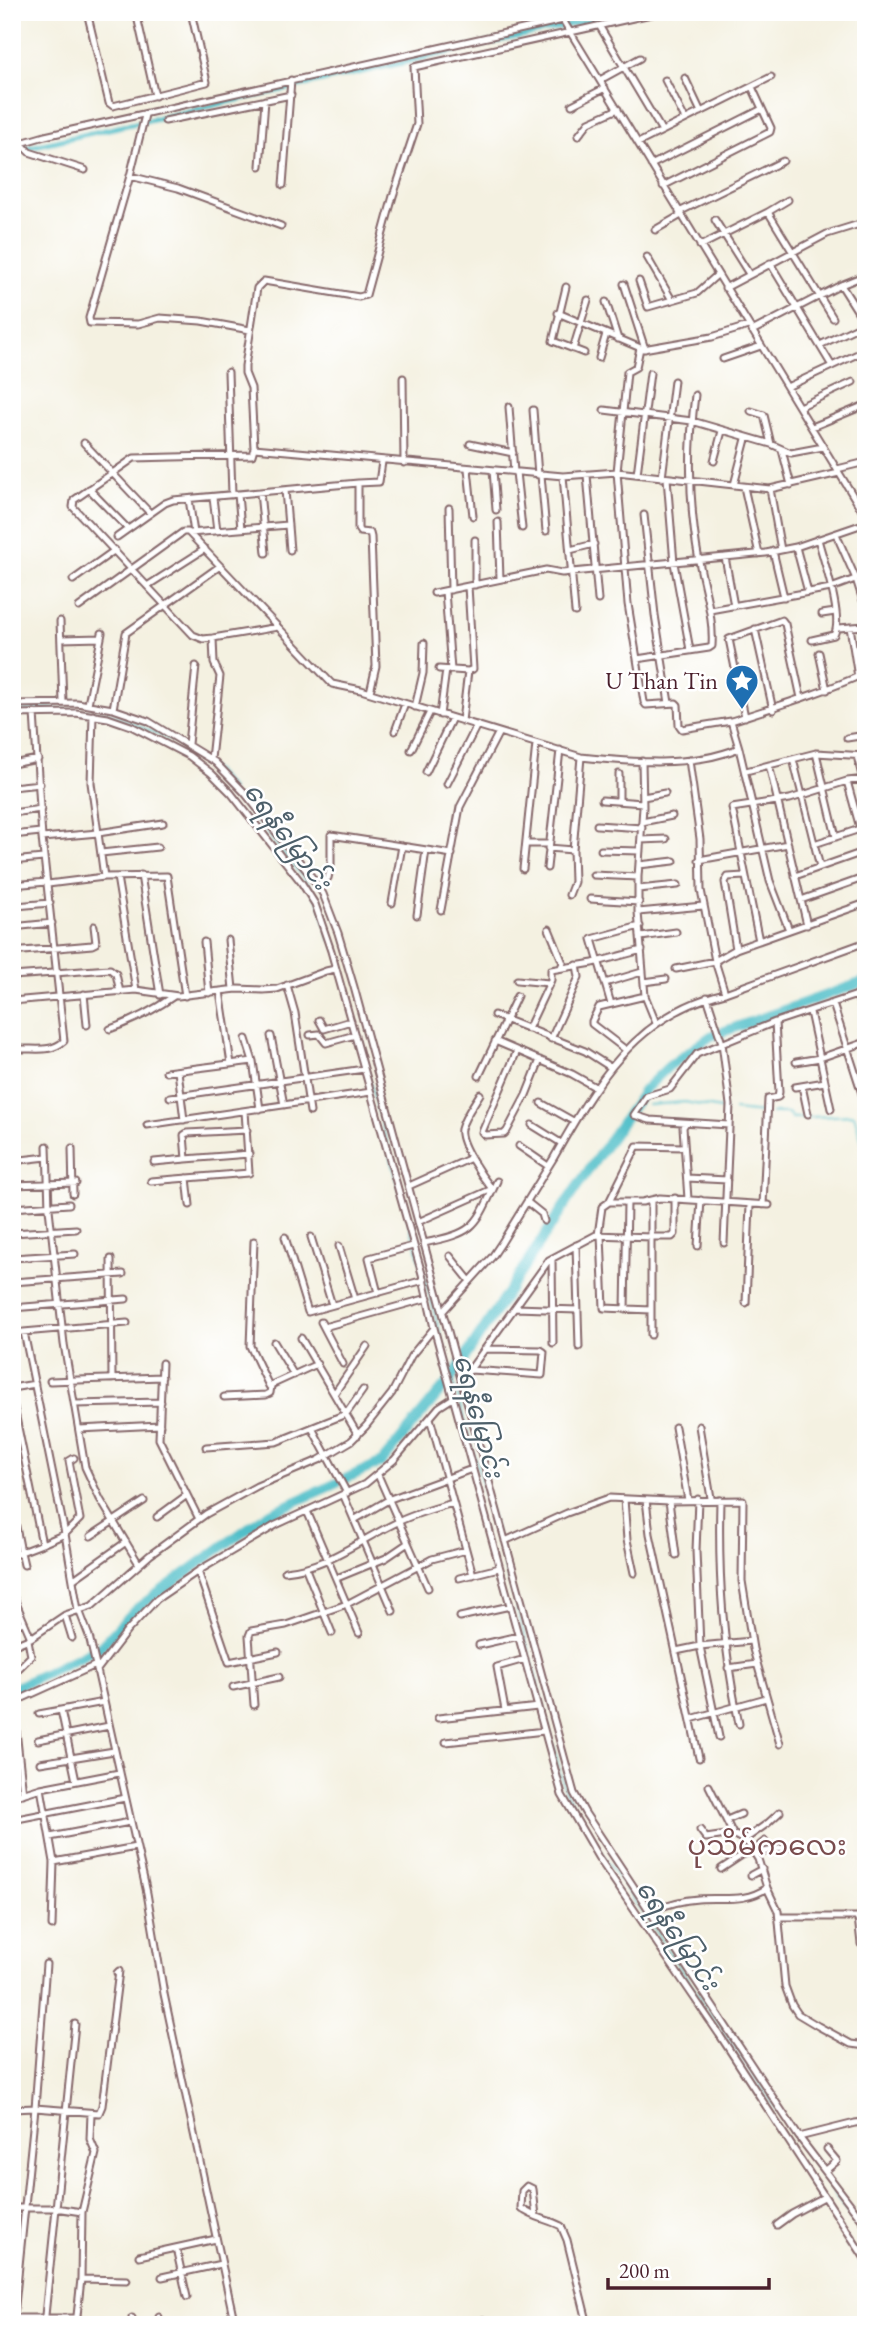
<svg xmlns="http://www.w3.org/2000/svg" width="878" height="2337" viewBox="0 0 878 2337" font-family="'EB Garamond','Noto Sans Myanmar',serif">
  <style>
    .lines { fill: none; stroke-linecap: round; stroke-linejoin: round }
    .stream { stroke: #51bfc9; stroke-width: 2 }
    .canal { stroke: #51bfc9; stroke-width: 5 }
    .river { stroke: #51bfc9; stroke-width: 10 }
    .minor-casing { stroke: #86686b; stroke-width: 9 }
    .minor { stroke: #fff; stroke-width: 5 }
    .labels { text-anchor: middle; stroke-width: 5; stroke-linejoin: round; paint-order: stroke }
    .poi-label { font-size: 24px; fill: #4a1f2b; stroke: #fff; text-anchor: end }
    .water-label { font-size: 26px; font-style: italic; fill: #4d5f6a; stroke: #fff }
    .quarter-label { font-size: 28px; fill: #794c4e; stroke: #fff }
  </style>
  <rect width="100%" height="100%" fill="#fff"/>
  <filter id="ink" filterUnits="userSpaceOnUse"><feTurbulence type="fractalNoise" baseFrequency=".0143" numOctaves="2"/><feDisplacementMap in="SourceGraphic" scale="14" xChannelSelector="R" yChannelSelector="G"/><feConvolveMatrix kernelMatrix="1 2 1 2 8 2 1 2 1" color-interpolation-filters="sRGB"/></filter>
  <filter id="wash" filterUnits="userSpaceOnUse"><feTurbulence type="fractalNoise" baseFrequency=".00686" numOctaves="4" result="noise"/><feDisplacementMap in="SourceGraphic" scale="28" xChannelSelector="R" yChannelSelector="G"/><feGaussianBlur stdDeviation="1.57" result="paint"/><feColorMatrix in="noise" values="0 0 0 0 0 0 0 0 0 0 0 0 0 0 0 0 0 1.4 0 .05"/><feComposite in="paint" operator="in"/></filter>
  <g filter="url(#wash)">
    <rect width="100%" height="100%" fill="#f4f1e1"/>
    <g class="lines">
      <path class="stream" d="M12,711L45,708L110,713L171,740L215,771L232,790
        M237,797L306,881L320,904L330,940
        M363,1057L533,1666L565,1791L605,1858L866,2240
        M648,1105L685,1102L725,1110
        M734,1110L763,1113
        M772,1113H788L792,1118L854,1115L866,1154"/>
      <path class="canal" d="M12,151L627,12"/>
      <path class="river" d="M345,1479L382,1462L453,1376L574,1191L634,1105L644,1090L669,1066L711,1036L866,981
        M12,1689L100,1647L136,1609L266,1515L337,1483"/>
    </g>
  </g>
  <g filter="url(#ink)">
    <g class="lines">
      <defs>
        <path id="minor" d="M87,12L109,103L113,106L207,82L191,12
          M136,12L155,96
          M558,12L866,517
          M600,27L662,131
          M685,78L701,112
          M600,80L640,58
          M665,80L685,119
          M572,105L605,88
          M145,115L130,176L89,318L90,323L138,324L160,318L201,321L250,330
          M165,121L291,95
          M578,136L589,122L618,109
          M21,143L29,152L85,170
          M638,143L771,77
          M12,149L21,143L45,136L563,20
          M651,165L762,109
          M260,166L265,100
          M130,176L178,188L281,226
          M283,185L291,80
          M663,186L770,132L771,128L752,87
          M679,212L783,161
          M768,212L788,200
          M715,220L749,274
          M655,230L681,215
          M700,246L768,212L833,318
          M647,257L672,300
          M770,263L832,366
          M639,281L648,307L697,293L717,275
          M624,284L645,349
          M841,285L865,323
          M566,287L553,341L584,353
          M725,288L827,234L866,222
          M606,302L618,339
          M558,313L643,349L712,337L748,326
          M752,331L841,285L866,275
          M820,345L866,323
          M640,348L636,367L627,372L617,472L628,604L644,702L646,705L676,703L678,705L679,725L682,729L731,721
          M573,349L588,300
          M599,358L606,334
          M723,359L761,346
          M228,372L232,495
          M403,378L404,463
          M787,387L866,350
          M509,407L514,472
          M799,407L853,382
          M533,410L538,475
          M604,410L692,421L771,444L791,453L823,447
          M751,411L764,415L771,444
          M812,427L863,406
          M84,443L150,513
          M470,444L513,453
          M254,448L251,388L245,373V366L257,288L264,281L359,297L366,295L393,196L417,124L414,67L660,12
          M782,450L791,485
          M714,461L722,431
          M468,469L473,516
          M837,469L866,462
          M493,470L496,510
          M516,472L522,528
          M637,474L650,373
          M541,475L546,531
          M587,475L598,600
          M563,476L575,612
          M662,478L674,381
          M667,478L674,563L690,650
          M734,485L746,439
          M744,487L759,554
          M89,489L128,529
          M770,489L781,550
          M285,490L290,550
          M260,492L266,553
          M238,494L241,529
          M213,497L217,531
          M189,499L194,533
          M449,508L451,590
          M644,515L655,615L669,703
          M498,522L500,579
          M190,533L288,525
          M836,534L856,579L864,604
          M117,537L165,503L173,500L358,483
          M475,540V585
          M796,547L808,592
          M570,550L594,544
          M773,551L784,597
          M725,557L734,606
          M73,580L115,550
          M147,586L205,549
          M445,591L451,670
          M434,593L546,570L562,573L766,553L796,547L866,523
          M79,607L183,532H188L332,684L361,690L581,757C631,762 692,768 739,748L731,721C778,706 821,693 866,673
          M710,610L831,588L866,575
          M822,614L835,612
          M60,621L63,702
          M278,627L213,638L203,639L193,635L73,507L74,500L134,458L252,455L254,448L563,476L617,472L770,489L839,473
          M850,627L858,677
          M838,628L866,626
          M755,629L773,710
          M61,639L101,638
          M812,640L834,635C844,618 823,559 818,539
          M819,653L827,690
          M637,659L709,648L712,646C714,616 704,590 699,561C689,507 688,450 695,395
          M439,669L468,671L473,669L468,586
          M370,692L376,666L371,537L370,533L360,532L358,529V483L379,482L382,462
          M12,704L77,703L113,709L148,721L215,762L244,792L311,876L323,894L338,933L354,987L574,1793L585,1813L799,2137L866,2225
          M88,704L102,633
          M415,707L423,673L424,643
          M113,709L126,633L220,566
          M12,714L76,713L108,718L131,726L189,756L211,773L231,793L301,882L315,904L331,951L422,1274L434,1328L411,1356L392,1393L366,1426L351,1441L319,1460L257,1486L206,1514L150,1555L92,1606L65,1615L31,1638L12,1646
          M93,715L91,783L98,833L163,823
          M440,715L446,670
          M745,717L729,639L782,620L785,624L801,698
          M462,721L468,671
          M395,731L405,704
          M847,738L866,735
          M188,744L196,666
          M739,748L770,881L789,930
          M411,750L430,712
          M816,753L836,837
          M857,756L866,792
          M211,759L220,676L214,663L213,638
          M793,759L820,867
          M689,760L700,839L701,890L715,961L725,993
          M642,761L643,807L638,877V912L645,996L656,1023
          M12,764L38,759
          M769,765L807,925
          M746,771L816,753L866,756
          M426,772L452,718
          M619,774V801
          M847,781L860,828
          M447,784L477,725
          M12,787L40,784
          M643,797L665,793
          M602,800L643,803
          M12,813L41,809
          M642,822L672,816
          M597,825L642,828
          M12,835L41,832
          M42,838L98,833L104,877L48,884
          M641,840L666,839
          M526,844H548
          M814,844L866,827
          M548,848L573,850
          M601,850L640,851
          M101,853L158,847
          M699,860L788,844
          M12,861L43,858
          M639,865L674,861
          M547,868L560,750
          M523,869L536,744
          M141,875L160,995
          M593,875L638,877
          M795,876L866,851
          M104,877L167,876L185,996
          M117,877L136,990
          M12,885L47,882
          M317,885L328,878L331,865V835L452,854
          M638,889L678,885
          M569,895L574,882L573,850L581,757
          M590,899L639,902
          M801,900L866,877
          M392,903L402,846
          M16,906L50,903
          M441,910L460,807L499,732
          M638,912L703,906
          M417,915L426,850
          M12,927L52,923
          M549,929L563,963L561,967
          M641,937L676,932
          M228,940L233,989
          M759,941L732,808L790,799L847,781L866,779
          M204,942L209,993
          M736,949L725,882L728,877L744,876
          M12,952L92,945L96,943L94,926
          M676,969L715,961L736,949L866,903
          M12,976L110,969L116,974L120,992
          M517,980L549,983
          M644,982L666,979
          M605,983L642,972
          M287,985L295,1013L310,1112
          M220,991L231,1064
          M84,994L87,1025
          M857,995L866,1023
          M707,997L722,1043L730,1105L724,1243
          M12,1001L136,990L178,996L237,989L263,990L277,989L326,971L335,969
          M611,1004L592,939L640,926
          M833,1004L866,1106
          M810,1012L831,1109
          M494,1015L585,1051L610,1067
          M319,1020L324,1029L351,1021
          M110,1029C133,1021 154,1010 174,996
          M528,1029L551,980V970L593,963L642,950
          M310,1035L319,1034L326,1043L355,1035
          M271,1036L284,1105
          M246,1039L253,1061L260,1109
          M551,1039L579,977L577,965
          M495,1041L572,1074L595,1087
          M19,1049C34,1048 51,1053 64,1041L42,838L34,713
          M626,1050L592,1024V1021L599,1007L645,996
          M517,1051L482,1132L485,1135L504,1134L507,1131L526,1095L540,1060
          M796,1062L820,1058L866,1042
          M178,1071L184,1120
          M166,1072L253,1061
          M479,1076L517,996
          M802,1086L808,1114
          M795,1087L825,1082
          M480,1094C474,1104 464,1117 461,1129C458,1143 483,1178 492,1189L491,1194
          M170,1097L364,1069
          M541,1103L573,1121
          M685,1124L683,1127L688,1199
          M147,1125L371,1092
          M532,1125L561,1143
          M729,1125L650,1120L634,1115L647,1096L670,1089L697,1054L775,1022L866,992
          M247,1130L187,1133L184,1135L186,1159L249,1154
          M47,1146L49,1209L64,1344L85,1467L100,1499L139,1564
          M519,1146L548,1166
          M72,1148L73,1194
          M12,1161L47,1157
          M154,1162L186,1159
          M187,1178L190,1205
          M687,1178L727,1180
          M151,1181L249,1173L245,1111
          M12,1185L76,1183
          M409,1186L471,1158
          M651,1200V1237H672L675,1234V1198
          M527,1202L542,1214L544,1221
          M609,1202L637,1146L684,1147
          M763,1205L768,1099L778,1097L779,1092L775,1022
          M12,1208L69,1204
          M418,1222L492,1189
          M12,1233L76,1229
          M598,1235L602,1207L609,1202H642L660,1198L769,1205
          M601,1235L604,1308L651,1310
          M285,1237L308,1312L424,1280
          M311,1237L332,1305
          M254,1241L250,1346L269,1386L317,1364
          M424,1243C477,1232 475,1227 497,1181
          M576,1245L579,1347
          M339,1246L355,1299
          M698,1246L701,1200
          M450,1256L470,1281
          M12,1258L75,1254
          M111,1259L112,1379
          M552,1259L553,1343
          M12,1282L123,1274
          M378,1293L369,1258L413,1246
          M746,1303L750,1205
          M12,1308L126,1299
          M515,1308L578,1310
          M444,1310L492,1257L502,1242C519,1214 536,1187 553,1159C595,1085 635,1014 725,993L866,942
          M625,1310L627,1203
          M321,1322L343,1364
          M324,1327L428,1298
          M434,1328L562,1795L598,1857L719,2034L866,2260
          M12,1333L127,1323
          M301,1338L358,1435
          M274,1342L294,1375
          M162,1363L159,1439L199,1519
          M470,1370L542,1375L544,1352L541,1350L485,1349
          M50,1381L162,1377
          M461,1382L549,1260L596,1235L651,1237V1335
          M12,1388L35,1384
          M334,1394L367,1346
          M224,1397L266,1395L270,1393L271,1386
          M12,1398L42,1544L65,1534L24,1332
          M75,1404L161,1402
          M430,1418L473,1575
          M699,1426L711,1498
          M675,1427L688,1500
          M312,1428L347,1493
          M79,1429L160,1425
          M206,1447L276,1442L346,1414L363,1390
          M74,1458L69,1461L80,1519L65,1534L78,1610
          M378,1475L428,1588
          M343,1494L393,1611
          M624,1499L627,1540L634,1573
          M698,1499L696,1551L700,1646L719,1737
          M646,1500L650,1534L699,1758
          M720,1500C718,1580 723,1645 739,1724
          M669,1501L676,1555
          M12,1507L21,1552L42,1544
          M307,1511L359,1633
          M157,1517L187,1495
          M354,1520L390,1499L472,1469
          M91,1536L144,1501
          M505,1541L567,1513L609,1498L669,1501L743,1500L742,1581L753,1649L780,1744
          M12,1556L21,1552L24,1565
          M306,1569L332,1633
          M198,1571L229,1662L278,1652
          M285,1571C329,1567 362,1538 400,1521C417,1513 435,1508 453,1503
          M337,1578L386,1558L408,1543
          M459,1578L499,1568
          M74,1579L126,1542
          M13,1596L31,1638
          M79,1610L89,1636L97,1670L147,1893L164,1994L235,2325
          M65,1615L72,1638
          M460,1617L510,1606
          M12,1626L24,1622
          M479,1645L519,1636
          M676,1651L700,1646L751,1641
          M12,1664L18,1669L31,1656L28,1640
          M728,1668L757,1664
          M97,1670L127,1631L157,1599L198,1571L276,1525L365,1484L394,1460L439,1407L453,1398
          M233,1687L279,1677
          M12,1703L96,1665
          M13,1703L23,1794
          M254,1705L249,1636L251,1631L286,1625L347,1604L432,1559L466,1550
          M61,1710L76,1781
          M505,1710L497,1667L525,1659
          M39,1714L104,1702
          M438,1718L538,1707
          M691,1719L766,1698
          M38,1740L109,1726
          M446,1742L544,1731
          M40,1763L114,1751
          M709,1786L733,1834L747,1842L758,1859L767,1888L778,1911L785,1986L792,2005L798,2014L818,2026L851,2044L866,2046
          M41,1788L54,1862L52,1926
          M12,1797L41,1788L119,1773
          M12,1820L125,1798
          M727,1820L741,1814
          M700,1830L706,1838L733,1834
          M50,1837L130,1822
          M744,1840L768,1823L780,1812
          M760,1852V1845L765,1841
          M754,1854L801,1844
          M54,1862L136,1847
          M721,1869L742,1855L753,1851
          M751,1875L762,1869
          M650,1911C665,1905 682,1900 698,1899C723,1897 745,1903 767,1888
          M779,1917H866
          M858,1917L861,1944
          M12,1990L15,1962
          M12,2109L35,2108L99,2113L102,2106L119,1971L117,1973
          M799,2137L855,2123L863,2122L866,2125
          M825,2171L837,2161L827,2149
          M12,2208H55L82,2212
          M536,2216L533,2189L527,2186L522,2191L521,2208C533,2218 548,2219 561,2226L567,2240L588,2325
          M777,2225L792,2214L824,2197
          M176,2248L187,2297
          M139,2256L216,2239
          M162,2277L221,2264
          M81,2279L127,2280
          M159,2317L161,2325
          M12,2318H77
          M132,2318L134,2325
          M483,2320V2325
          M13,2325L35,2108L46,1964
          M44,2325L75,2024
          M76,2325L81,2279L82,2212L96,2153L90,2139L91,2113"/>
      </defs>
      <use href="#minor" class="minor-casing"/>
      <use href="#minor" class="minor"/>
    </g>
  </g>
  <defs>
    <symbol id="sight-pin" viewBox="-11 -11 22 30"><path d="M0 17L-7.5 6A9.5 9.5 0 1 1 7.5 6Z" fill="#1f6fb2" stroke="#fff"/><path d="M0-6L1.8-2.2L6-1.7L2.9 1.2L3.7 5.4L0 3.3L-3.7 5.4L-2.9 1.2L-6-1.7L-1.8-2.2Z" fill="#fff"/></symbol>
  </defs>
  <g fill-rule="evenodd">
    <use href="#sight-pin" x="723" y="662" width="38" height="52"/>
  </g>
  <g class="labels">
    <g class="poi-label">
      <text x="718" y="689">U Than Tin</text>
    </g>
    <g class="water-label">
      <text transform="translate(288 836) rotate(53)" y="9">ရေနီမြောင်း</text>
      <text transform="translate(479 1416) rotate(75)" y="9">ရေနီမြောင်း</text>
      <text transform="translate(678 1935) rotate(56)" y="9">ရေနီမြောင်း</text>
    </g>
    <g class="quarter-label">
      <text x="767" y="1855">ပုသိမ်ကလေး</text>
    </g>
  </g>
  <rect width="878" height="2337" fill="none" stroke="#fff" stroke-width="42"/>
  <path d="M608 2278v10h161v-10" fill="none" stroke="#4a1f2b" stroke-width="3.5"/>
  <text x="619" y="2278" font-size="21" fill="#4a1f2b" stroke="#ffffff" stroke-width="5" paint-order="stroke">200 m</text>
</svg>
